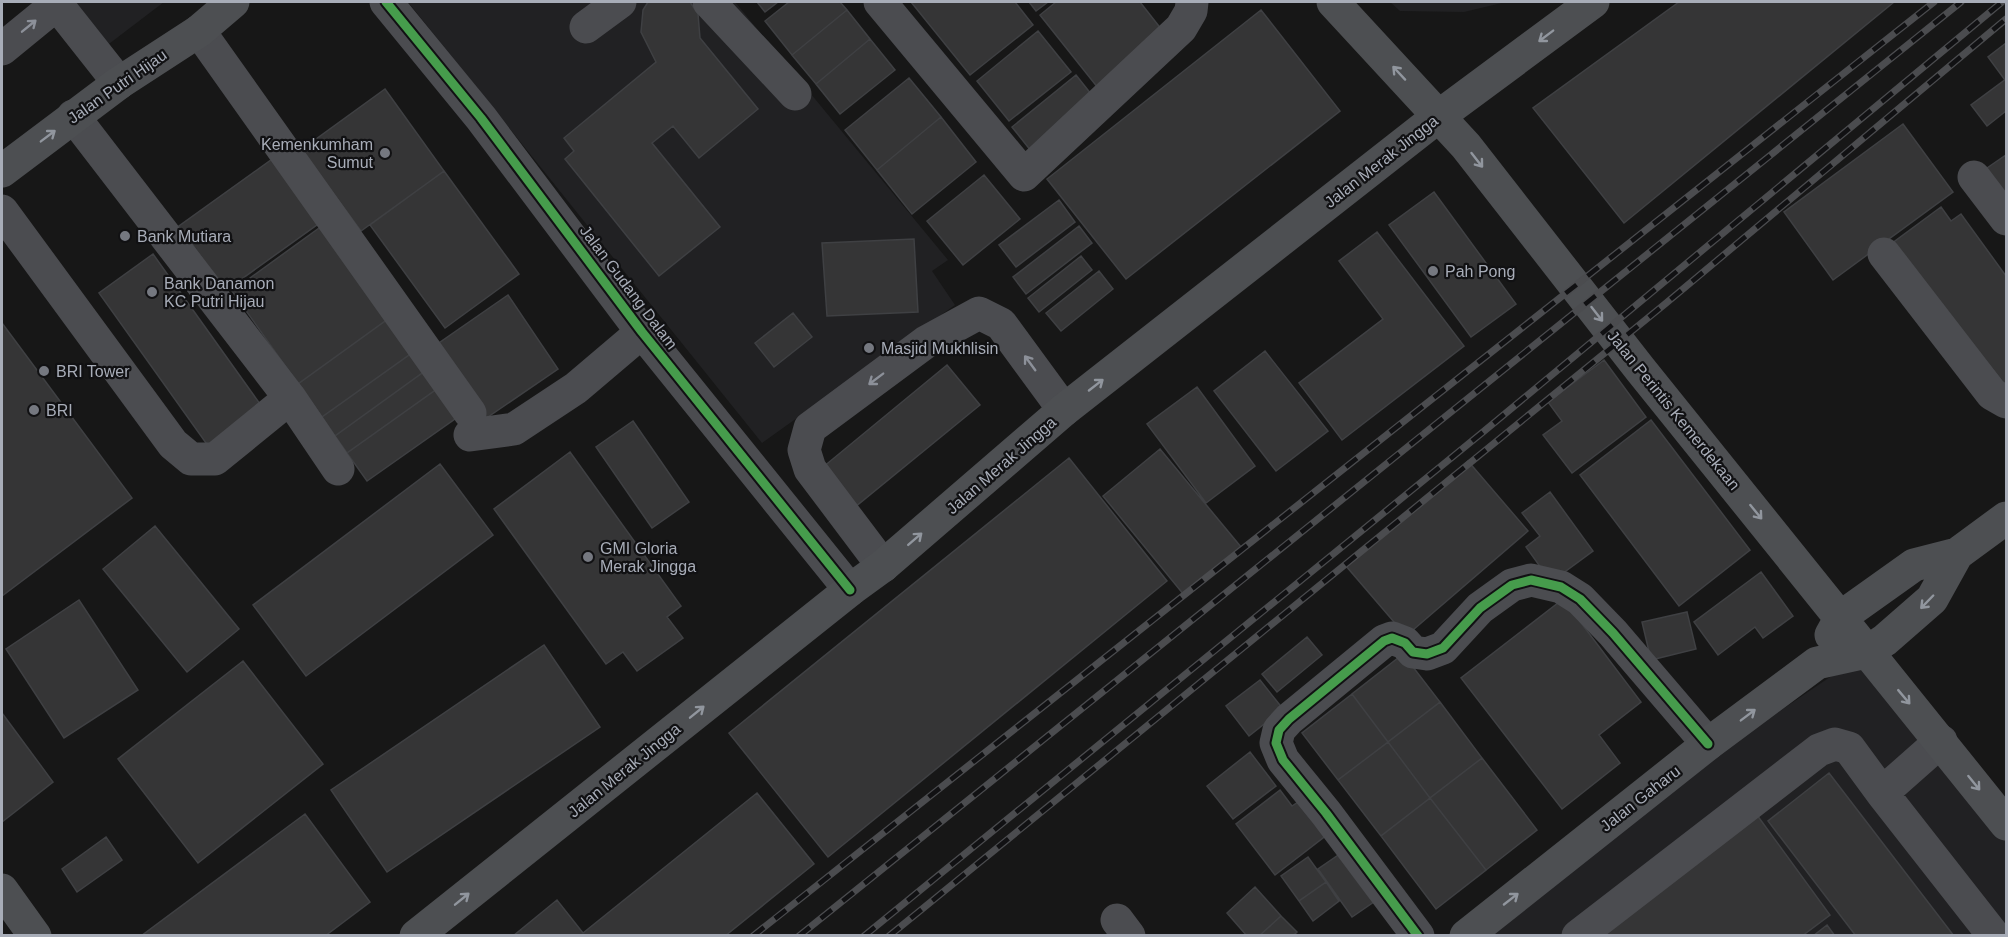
<svg xmlns="http://www.w3.org/2000/svg" width="2008" height="937" viewBox="0 0 2008 937" font-family="Arial,sans-serif">
  <style>
    .built { fill: #212123 }
    .building { fill: #353536; stroke: #3f4043; stroke-width: 1.5 }
    .lines { fill: none; stroke-linecap: round; stroke-linejoin: round }
    .minor { stroke: #4b4c50; stroke-width: 33 }
    .major { stroke: #4d4f52; stroke-width: 33 }
    .rail-casing { stroke: #4b4c4f; stroke-width: 7 }
    .rail { stroke: #111113; stroke-width: 4.5; stroke-dasharray: 14; stroke-linecap: butt }
    .cycleway-casing { stroke: #111113; stroke-width: 13 }
    .cycleway { stroke: #469c4c; stroke-width: 9 }
    .oneway { stroke: #8c9099 }
    .oneway2 { stroke: #91969e }
    .poi-dot { fill: #757880; stroke: #111113; stroke-width: 2 }
    .labels { text-anchor: middle; stroke-width: 4.5; stroke-linejoin: round; paint-order: stroke }
    .street-label { font-size: 16px; fill: #a8adb8; stroke: #111113 }
    .poi-label { font-size: 16px; fill: #a8adb8; stroke: #111113; text-anchor: start }
  </style>
  <rect width="100%" height="100%" fill="#171717"/>
  <path class="built" d="M65,2H164L101,50Z
    M408,2H735L948,260L932,271L955,305L762,443Z
    M1390,2H1506L1464,12L1400,11Z
    M1867,652L2006,824V935L1475,936L1718,753Z"/>
  <path class="building" d="M648,2H690L698,14L700,38L758,109L699,158L673,126L652,143L720,227L659,276L565,159L574,151L564,138L656,62L641,32L643,10Z
    M757,2H778L765,12Z
    M789,2H840L847,10L792,55L765,21Z
    M911,2H1015L1033,25L970,75Z
    M1029,2H1048L1036,11Z
    M1056,2H1140L1169,39L1102,93L1040,15Z
    M1679,2H1894L1624,223L1533,108Z
    M847,10L870,39L816,84L792,55Z
    M1261,10L1340,111L1126,279L1047,179Z
    M1038,31L1071,72L1009,121L977,81Z
    M870,39L895,70L840,114L816,84Z
    M2006,43V79L2005,80L1988,57Z
    M1076,75L1095,99L1031,151L1012,127Z
    M909,78L941,117L877,170L845,130Z
    M2006,79V111L1987,126L1971,105Z
    M385,89L444,171L361,231L301,150Z
    M941,117L976,162L912,214L877,170Z
    M1903,124L1953,192L1833,280L1784,212Z
    M2006,155V193L1984,170Z
    M275,157L321,222L225,291L179,226Z
    M444,171L519,274L445,328L370,225Z
    M984,175L1020,219L963,265L927,221Z
    M1434,192L1516,304L1471,337L1389,225Z
    M1059,200L1075,222L1016,267L999,245Z
    M1941,207L1951,221L1961,214L2006,276V386L1891,244Z
    M326,223L392,316L298,384L232,291Z
    M1079,226L1092,243L1026,294L1013,277Z
    M1377,232L1464,346L1342,440L1299,383L1383,319L1339,261Z
    M914,239L918,312L827,316L822,243Z
    M153,254L265,411L211,450L99,293Z
    M1081,256L1092,270L1039,312L1028,298Z
    M1099,271L1113,289L1061,331L1046,313Z
    M508,295L558,369L485,419L436,345Z
    M793,313L812,337L774,367L755,343Z
    M392,316L416,350L322,417L298,384Z
    M2,323L132,498L2,596Z
    M416,350L429,368L335,436L322,417Z
    M1265,351L1328,431L1276,471L1214,391Z
    M1604,360L1646,417L1572,473L1543,435L1562,421L1548,402Z
    M947,365L980,405L849,512L817,472Z
    M429,368L441,386L347,453L335,436Z
    M441,386L462,414L367,481L347,453Z
    M1197,387L1255,466L1206,503L1147,424Z
    M1651,420L1750,550L1679,606L1580,475Z
    M633,421L689,502L652,528L596,447Z
    M1160,449L1241,547L1184,595L1103,496Z
    M570,452L681,606L667,617L683,638L637,671L623,652L606,664L494,509Z
    M1069,458L1167,581L828,857L729,733Z
    M1468,461L1528,531L1406,636L1346,566Z
    M440,464L493,535L306,676L253,605Z
    M1550,492L1593,551L1551,582L1526,547L1540,536L1522,513Z
    M155,526L239,629L187,672L103,569Z
    M1761,572L1793,616L1763,638L1755,627L1718,655L1694,622Z
    M1563,599L1641,702L1599,735L1620,763L1562,809L1461,678Z
    M79,600L138,690L64,738L6,649Z
    M1687,612L1696,649L1651,660L1642,622Z
    M1307,637L1322,655L1277,692L1262,674Z
    M544,645L600,727L387,872L331,790Z
    M1403,654L1440,702L1388,742L1352,694Z
    M243,661L323,764L198,863L118,759Z
    M1260,680L1283,709L1249,736L1226,706Z
    M1352,694L1388,742L1338,780L1302,733Z
    M1440,702L1482,758L1430,798L1388,742Z
    M2,713L53,782L2,822Z
    M1388,742L1430,798L1381,836L1338,780Z
    M1250,752L1276,786L1233,819L1207,786Z
    M1482,758L1537,830L1486,870L1430,798Z
    M1829,773L1954,936H1856L1768,821Z
    M1280,790L1292,806L1301,800L1328,834L1275,875L1236,824Z
    M757,793L814,864L725,936H513L557,900L583,933Z
    M1430,798L1486,870L1436,909L1381,836Z
    M305,814L370,902L325,936H141Z
    M1757,815L1830,915L1802,936H1594Z
    M106,837L122,860L77,892L62,869Z
    M1347,849L1381,897L1352,917L1318,869Z
    M1308,857L1326,882L1299,901L1281,876Z
    M1326,882L1339,901L1313,921L1299,901Z
    M1255,887L1281,916L1259,936H1247L1227,913Z
    M1281,916L1297,932L1293,936H1259Z
    M1827,925L1835,936H1813Z"/>
  <g class="lines">
    <path class="minor" d="M55,2L119,83
      M386,2L481,118L642,332L850,590
      M709,2L795,94
      M880,2L1024,175L1181,28L1191,11L1192,2
      M586,27L620,2
      M199,31L470,413
      M2,49L57,4
      M73,116L290,398L338,469
      M1974,177L2006,219
      M2,211L173,444L191,459H215L290,398
      M1884,254L1992,394L2006,402
      M470,435L514,429L576,388L642,332
      M883,566L810,469L804,450L810,428L926,342L979,313L1001,324L1064,410
      M1882,793L1941,741
      M1117,920L1129,936
      M1418,936L1326,813L1283,760L1276,743L1279,730L1289,719L1384,641L1392,638L1405,643L1413,652L1427,654L1443,648L1480,608L1512,585L1531,580L1561,587L1580,599L1613,633L1708,744
      M1578,936L1819,750L1835,744L1849,748L1882,793L1994,936"/>
    <path class="major" d="M1333,2L1466,146L1640,369L2006,824
      M2,171L119,83L199,31L233,2
      M1831,635L1841,617L1914,565L1957,554L2006,518
      M2,890L35,936
      M416,936L850,590L883,566L1064,410L1439,116L1593,2
      M1466,936L1708,744L1817,663L1867,652L1885,640L1932,599L1957,554"/>
    <defs>
      <path id="rail" d="M753,936L1934,2
        M799,936L1961,2
        M864,936L1483,432L2002,2
        M889,936L1665,304L2006,19"/>
    </defs>
    <use href="#rail" class="rail-casing"/>
    <use href="#rail" class="rail"/>
    <defs>
      <path id="cycleway" d="M386,2L481,118L642,332L850,590
        M1418,936L1326,813L1283,760L1276,743L1279,730L1289,719L1384,641L1392,638L1405,643L1413,652L1427,654L1443,648L1480,608L1512,585L1531,580L1561,587L1580,599L1613,633L1708,744"/>
    </defs>
    <use href="#cycleway" class="cycleway-casing"/>
    <use href="#cycleway" class="cycleway"/>
  </g>
  <defs><path id="oneway-shaft" d="M-6 0H5M1.5-3L5.5 0L1.5 3" fill="none" stroke-width="1.6" stroke-linecap="round" stroke-linejoin="round" transform="scale(1.5)"/></defs>
  <g class="oneway">
    <use href="#oneway-shaft" transform="translate(29 26) rotate(-39)"/>
    <use href="#oneway-shaft" transform="translate(1030 363) rotate(-126)"/>
    <use href="#oneway-shaft" transform="translate(876 379) rotate(143)"/>
  </g>
  <g class="oneway2">
    <use href="#oneway-shaft" transform="translate(1546 36) rotate(143)"/>
    <use href="#oneway-shaft" transform="translate(1399 73) rotate(-133)"/>
    <use href="#oneway-shaft" transform="translate(48 136) rotate(-37)"/>
    <use href="#oneway-shaft" transform="translate(1477 160) rotate(52)"/>
    <use href="#oneway-shaft" transform="translate(1597 314) rotate(52)"/>
    <use href="#oneway-shaft" transform="translate(1096 385) rotate(-38)"/>
    <use href="#oneway-shaft" transform="translate(1756 512) rotate(51)"/>
    <use href="#oneway-shaft" transform="translate(915 539) rotate(-41)"/>
    <use href="#oneway-shaft" transform="translate(1927 602) rotate(134)"/>
    <use href="#oneway-shaft" transform="translate(1904 697) rotate(50)"/>
    <use href="#oneway-shaft" transform="translate(697 712) rotate(-39)"/>
    <use href="#oneway-shaft" transform="translate(1748 715) rotate(-37)"/>
    <use href="#oneway-shaft" transform="translate(1974 783) rotate(51)"/>
    <use href="#oneway-shaft" transform="translate(462 899) rotate(-39)"/>
    <use href="#oneway-shaft" transform="translate(1511 899) rotate(-38)"/>
  </g>
  <g class="poi-dot">
    <circle cx="385" cy="153" r="6"/>
    <circle cx="125" cy="236" r="6"/>
    <circle cx="1433" cy="271" r="6"/>
    <circle cx="152" cy="292" r="6"/>
    <circle cx="869" cy="348" r="6"/>
    <circle cx="44" cy="371" r="6"/>
    <circle cx="34" cy="410" r="6"/>
    <circle cx="588" cy="557" r="6"/>
  </g>
  <g class="labels">
    <g class="street-label">
      <text transform="translate(117 86) rotate(-35)" y="6">Jalan Putri Hijau</text>
      <text transform="translate(1381 161) rotate(-38)" y="6">Jalan Merak Jingga</text>
      <text transform="translate(629 287) rotate(53)" y="6">Jalan Gudang Dalam</text>
      <text transform="translate(1674 410) rotate(51)" y="6">Jalan Perintis Kemerdekaan</text>
      <text transform="translate(1001 465) rotate(-41)" y="6">Jalan Merak Jingga</text>
      <text transform="translate(624 770) rotate(-39)" y="6">Jalan Merak Jingga</text>
      <text transform="translate(1640 798) rotate(-38)" y="6">Jalan Gaharu</text>
    </g>
    <g class="poi-label">
      <text x="373" y="150" text-anchor="end">Kemenkumham<tspan x="373" dy="18">Sumut</tspan></text>
      <text x="137" y="242">Bank Mutiara</text>
      <text x="1445" y="277">Pah Pong</text>
      <text x="164" y="289">Bank Danamon<tspan x="164" dy="18">KC Putri Hijau</tspan></text>
      <text x="881" y="354">Masjid Mukhlisin</text>
      <text x="56" y="377">BRI Tower</text>
      <text x="46" y="416">BRI</text>
      <text x="600" y="554">GMI Gloria<tspan x="600" dy="18">Merak Jingga</tspan></text>
    </g>
  </g>
  <rect width="2008" height="937" fill="none" stroke="#a8adb8" stroke-width="6"/>
</svg>
